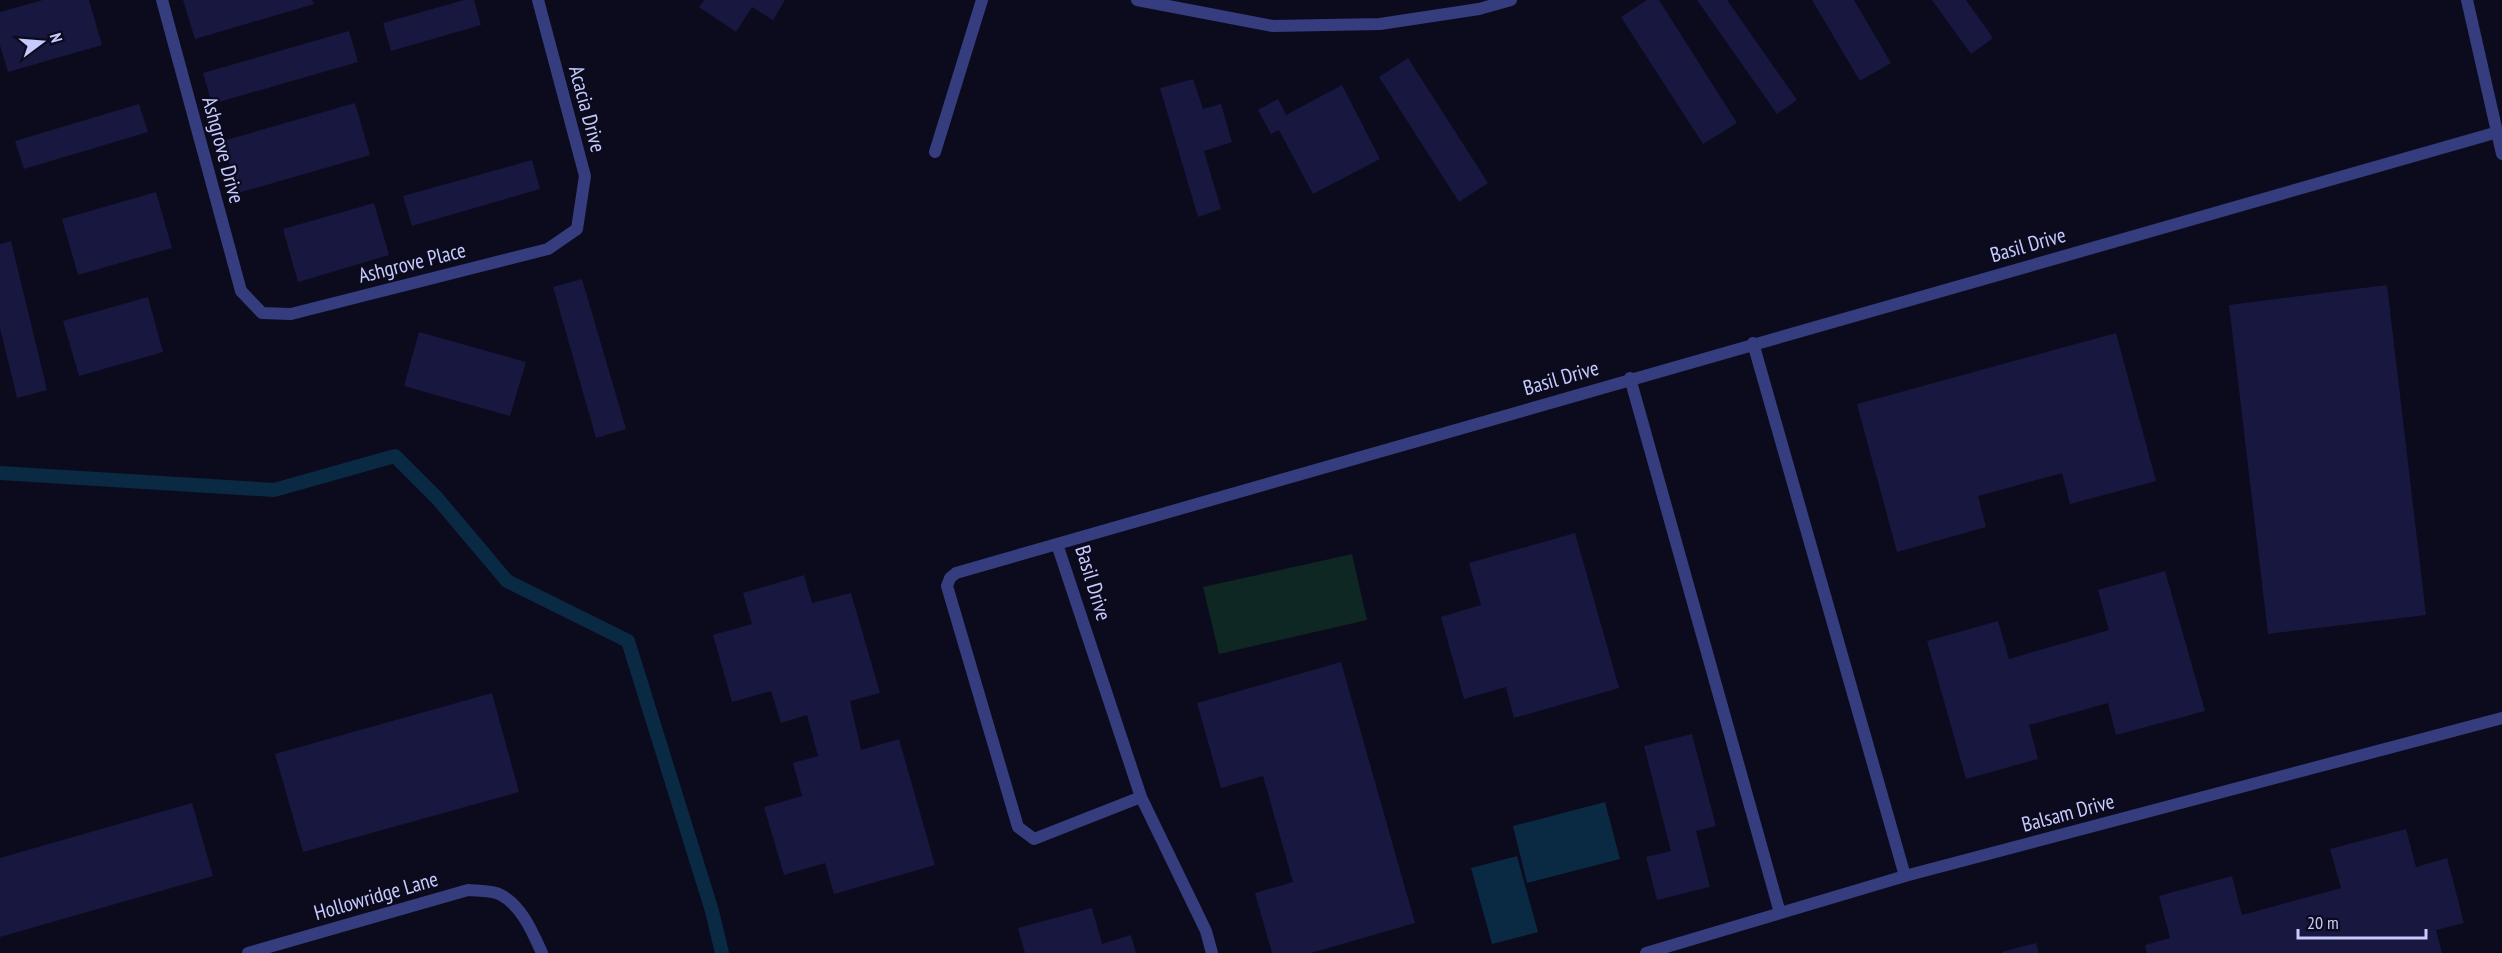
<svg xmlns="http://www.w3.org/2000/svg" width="2502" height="953" viewBox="0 0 2502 953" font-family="'PT Sans Narrow',sans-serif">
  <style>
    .green { fill: #0e2722 }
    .water { fill: #0a2942 }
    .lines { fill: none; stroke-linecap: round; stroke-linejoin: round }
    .stream { stroke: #0a2942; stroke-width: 14 }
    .building { fill: #18173f }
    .service { stroke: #353d7e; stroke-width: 12 }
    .minor { stroke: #353d7e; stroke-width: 12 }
    .tertiary { stroke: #353d7e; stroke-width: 12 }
    .labels { text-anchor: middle; stroke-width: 4.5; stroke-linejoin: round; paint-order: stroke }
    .street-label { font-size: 21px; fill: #c7caff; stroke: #0b0b1d }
  </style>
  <rect width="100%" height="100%" fill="#0b0b1d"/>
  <path class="green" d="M1352,554L1367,620L1219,654L1203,587Z"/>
  <path class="water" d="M1605,802L1620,859L1527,883L1513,826Z
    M1517,856L1538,932L1492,944L1471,868Z"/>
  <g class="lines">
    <path class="stream" d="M0,473L274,490L395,456L437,498L507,581L628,641L712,911L722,953"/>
  </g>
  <path class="building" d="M43,0H89L102,45L8,72L0,45V12Z
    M183,0H312L314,4L195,39Z
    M464,0H474L481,25L391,51L383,23Z
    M704,0H785L773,20L752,7L736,32L699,7Z
    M1647,0H1659L1737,123L1703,144L1621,17Z
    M1697,0H1727L1797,100L1777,114Z
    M1812,0H1854L1891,63L1860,81Z
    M1932,0H1966L1993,38L1971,54Z
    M349,31L358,62L212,104L203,73Z
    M1408,58L1488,183L1459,202L1379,77Z
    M1193,79L1203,109L1221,104L1232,142L1204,151L1221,209L1198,217L1160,88Z
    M1342,85L1380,159L1313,194L1279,130L1271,134L1258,110L1278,99L1286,115Z
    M355,103L370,155L238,193L223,141Z
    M139,104L148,132L24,169L15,141Z
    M532,160L540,189L412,226L403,196Z
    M156,192L172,248L78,275L62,219Z
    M374,203L389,255L298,282L283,229Z
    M11,241L47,390L17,398L0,328V244Z
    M582,279L626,429L596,438L553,287Z
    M2387,285L2426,615L2268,634L2229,305Z
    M148,297L163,352L79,376L63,321Z
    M419,332L526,362L510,416L404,386Z
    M2116,333L2156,481L2070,504L2062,473L1978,496L1986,527L1897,552L1857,404Z
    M1575,533L1619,688L1514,718L1506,687L1464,699L1441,617L1481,605L1469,563Z
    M2165,571L2205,711L2116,735L2108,703L2029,725L2038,759L1966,779L1927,641L1998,621L2009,659L2109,630L2098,590Z
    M804,575L812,603L851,593L880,693L850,701L861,750L899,739L935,865L834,894L825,863L784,875L764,807L802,796L793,763L818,756L807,715L781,723L771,691L732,702L713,635L752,624L743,593Z
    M1341,662L1415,923L1311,953H1272L1255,893L1293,882L1263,776L1221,788L1197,703Z
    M492,693L519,792L303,852L275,754Z
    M1692,734L1716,826L1696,831L1710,887L1657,900L1646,857L1671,851L1644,746Z
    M192,803L213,876L0,937V858Z
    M2406,829L2416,867L2447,858L2464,923L2436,930L2442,953H2147L2145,945L2170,938L2159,896L2232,876L2242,915L2341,888L2330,849Z
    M1092,908L1102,944L1131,935L1136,953H1025L1018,928Z
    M2036,943L2039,953H2002V952Z"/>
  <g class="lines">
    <path class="service" d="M935,152L982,0
      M1753,343L1905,876
      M1630,378L1780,913
      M1057,544L956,573L950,578L947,586L1018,827L1034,839L1141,797
      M248,953L468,890C477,891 493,890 501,895C522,906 533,933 542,953
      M1212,953L1206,931L1141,797L1057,544L2498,132
      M1646,953L1905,876L2502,718"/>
    <path class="minor" d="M162,0L241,291L262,313L291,314L548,249L577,229L585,176L538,0
      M1137,0L1273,26L1380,24L1479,9L1511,0"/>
    <path class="tertiary" d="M2467,0L2502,154"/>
  </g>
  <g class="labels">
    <g class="street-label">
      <text transform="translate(587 109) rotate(75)" y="7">Acacia Drive</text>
      <text transform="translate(223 150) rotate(75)" y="7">Ashgrove Drive</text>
      <text transform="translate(2028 245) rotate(-16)" y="7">Basil Drive</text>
      <text transform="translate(412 263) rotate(-14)" y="7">Ashgrove Place</text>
      <text transform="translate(1561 378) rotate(-16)" y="7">Basil Drive</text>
      <text transform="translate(1093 583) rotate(73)" y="7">Basil Drive</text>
      <text transform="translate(2068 813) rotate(-15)" y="7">Balsam Drive</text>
      <text transform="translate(376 896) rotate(-16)" y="7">Hollowridge Lane</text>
    </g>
  </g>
  <g transform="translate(42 42) rotate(74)" stroke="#0b0b1d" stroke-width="4.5" paint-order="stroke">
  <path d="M0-4.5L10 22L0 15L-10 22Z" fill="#c7caff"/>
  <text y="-9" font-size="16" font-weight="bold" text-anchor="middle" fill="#c7caff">N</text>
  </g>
  <path d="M2298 929v9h128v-9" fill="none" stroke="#c7caff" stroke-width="3"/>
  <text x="2307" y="929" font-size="18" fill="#c7caff" stroke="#0b0b1d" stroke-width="4.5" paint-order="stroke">20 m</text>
</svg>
